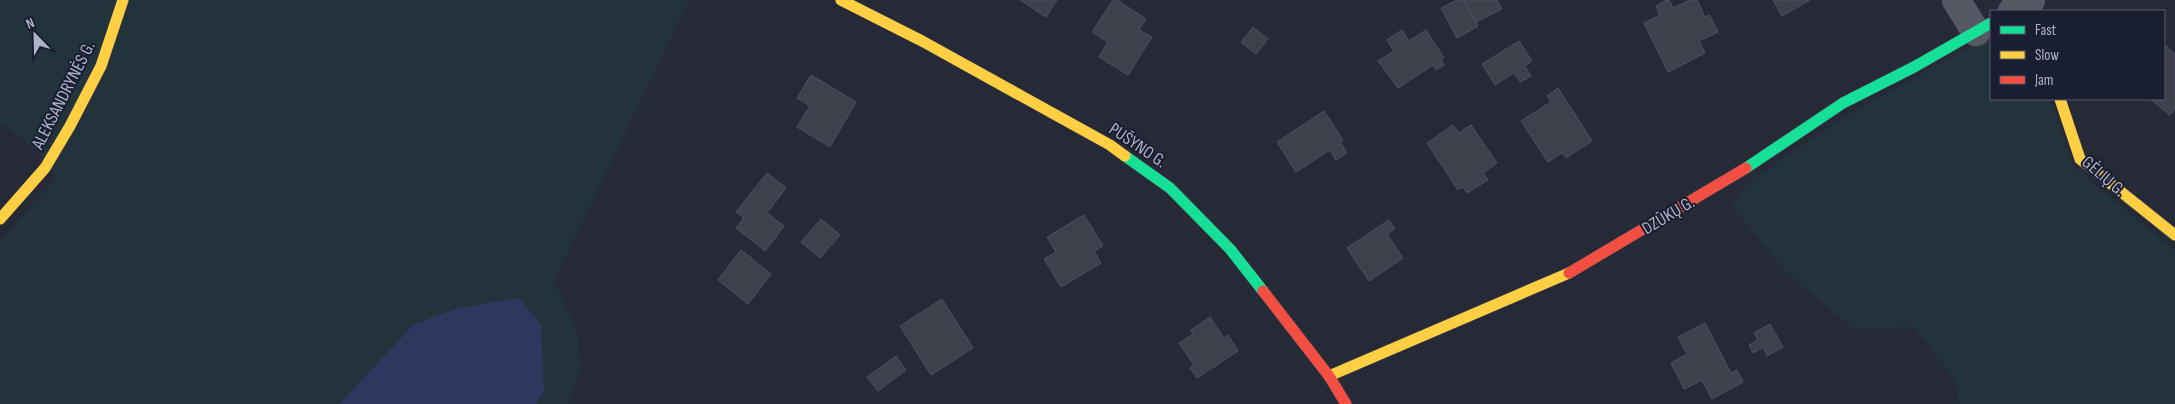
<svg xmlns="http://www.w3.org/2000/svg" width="2175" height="404" viewBox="0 0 2175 404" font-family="'Sofia Sans Condensed',sans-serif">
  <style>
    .green { fill: #23333c }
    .water { fill: #2e375d }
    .building { fill: #3e414c; stroke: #4e515e }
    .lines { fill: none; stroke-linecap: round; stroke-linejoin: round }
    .street-casing { stroke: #43454f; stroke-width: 29 }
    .fast-casing { stroke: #43454f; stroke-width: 12 }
    .slow-casing { stroke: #43454f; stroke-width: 12 }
    .jam-casing { stroke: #43454f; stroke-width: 12 }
    .street { stroke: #565964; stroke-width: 28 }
    .fast { stroke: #16e098; stroke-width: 11 }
    .slow { stroke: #ffcf43; stroke-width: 11 }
    .jam { stroke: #f24e42; stroke-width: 11 }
    .labels { text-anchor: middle; stroke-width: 4; stroke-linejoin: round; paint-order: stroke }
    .street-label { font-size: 18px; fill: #afb3c8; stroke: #1a1e31 }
  </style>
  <rect width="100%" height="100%" fill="#262a37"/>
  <path class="green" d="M0,0H689L554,281L576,329L581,364L569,404H536L544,391L414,324L339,404H0V242L56,178L36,150L0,121Z
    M1991,35V99H2050L2072,165L2175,251V404H1959L1956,380L1914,327L1853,328L1785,271L1732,206L1749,182L1848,115Z"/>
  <path class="water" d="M519,298L541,324L544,391L536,404H339L414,324L462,307Z"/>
  <path class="building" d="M1020,0H1057L1046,17Z
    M1113,0H1117L1146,19L1139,30L1152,37L1128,75L1099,57L1108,42L1092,32Z
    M1457,0H1464L1478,26L1457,38L1441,8Z
    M1464,0H1497L1502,9L1476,22Z
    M1667,0H1669L1673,8L1690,0H1697L1705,17L1709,15L1718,32L1699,41L1705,53L1668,72L1644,23L1660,15L1656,6Z
    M1773,0H1810L1782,16Z
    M1253,27L1268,39L1256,54L1241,42Z
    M1402,30L1409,41L1426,30L1444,58L1441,60L1444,65L1436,70L1433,65L1398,88L1378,61L1394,51L1387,40Z
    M1519,41L1532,61L1525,66L1531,76L1520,82L1514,73L1495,85L1482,64Z
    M2164,44L2175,54V109L2170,115L2150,99H2164Z
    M811,75L856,102L830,147L797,127L810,106L797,98Z
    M1558,88L1592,141L1566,158L1562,153L1548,162L1521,121L1551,102L1547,96Z
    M1324,111L1343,140L1340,142L1347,153L1336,160L1330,150L1296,172L1277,142Z
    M1453,125L1459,133L1471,125L1497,163L1483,173L1488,180L1467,193L1463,187L1458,190L1427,143Z
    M767,173L786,188L767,213L784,226L765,251L736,228L744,218L736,212Z
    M1084,215L1103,246L1094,251L1101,263L1061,287L1044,259L1056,252L1047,237Z
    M821,219L840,235L820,258L801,242Z
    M1389,220L1395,229L1387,234L1403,258L1369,281L1347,248Z
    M741,250L771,274L748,304L718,280Z
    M942,299L973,348L931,375L900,326Z
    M1210,317L1224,338L1228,335L1238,351L1197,378L1190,368L1194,365L1179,343L1193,334L1191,330Z
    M1705,323L1731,373L1737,370L1743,382L1712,399L1702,380L1684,389L1671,363L1687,354L1678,337Z
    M1770,324L1783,347L1767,356L1763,347L1753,353L1749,345L1758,340L1754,333Z
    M896,356L906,370L878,391L867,377Z"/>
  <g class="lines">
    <defs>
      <path id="street" d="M1956,0L1976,32
        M2012,11L2031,0"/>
      <path id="fast" d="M1125,156L1170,188L1230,249L1263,291
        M1746,168L1843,103L1914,67L1991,23"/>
      <path id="slow" d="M841,0L922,41L1110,145L1125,156
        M2060,99L2080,159L2175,235
        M0,219L45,168L70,126L101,66L123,0
        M1329,376L1569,273"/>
      <path id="jam" d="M1569,273L1746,168
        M1263,291L1329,376L1346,404"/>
    </defs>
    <use href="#street" class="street-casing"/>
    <use href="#fast" class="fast-casing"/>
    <use href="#slow" class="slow-casing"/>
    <use href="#jam" class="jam-casing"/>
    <use href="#street" class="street"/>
    <use href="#fast" class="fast"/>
    <use href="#slow" class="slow"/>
    <use href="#jam" class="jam"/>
  </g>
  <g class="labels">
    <g class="street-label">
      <text transform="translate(63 95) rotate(-63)" y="6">ALEKSANDRYNĖS G.</text>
      <text transform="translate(1138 145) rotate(34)" y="6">PUŠYNO G.</text>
      <text transform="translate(2104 176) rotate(41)" y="6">GĖLIŲ G.</text>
      <text transform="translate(1668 215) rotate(-31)" y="6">DZŪKŲ G.</text>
    </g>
  </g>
  <rect x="1990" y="10" width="175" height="90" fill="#1a1e31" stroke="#565a6d"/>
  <rect x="2000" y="26" width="25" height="8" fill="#16e098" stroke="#565a6d"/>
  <text x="2035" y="35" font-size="15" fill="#afb3c8">Fast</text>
  <rect x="2000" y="51" width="25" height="8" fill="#ffcf43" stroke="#565a6d"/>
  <text x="2035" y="60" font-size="15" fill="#afb3c8">Slow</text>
  <rect x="2000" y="76" width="25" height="8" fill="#f24e42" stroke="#565a6d"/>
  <text x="2035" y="85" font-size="15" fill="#afb3c8">Jam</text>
  <g transform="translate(35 35) rotate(337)" stroke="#1a1e31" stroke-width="4" paint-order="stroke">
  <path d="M0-4L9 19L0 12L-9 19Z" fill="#afb3c8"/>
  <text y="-8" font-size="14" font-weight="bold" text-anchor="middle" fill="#afb3c8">N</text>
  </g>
</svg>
